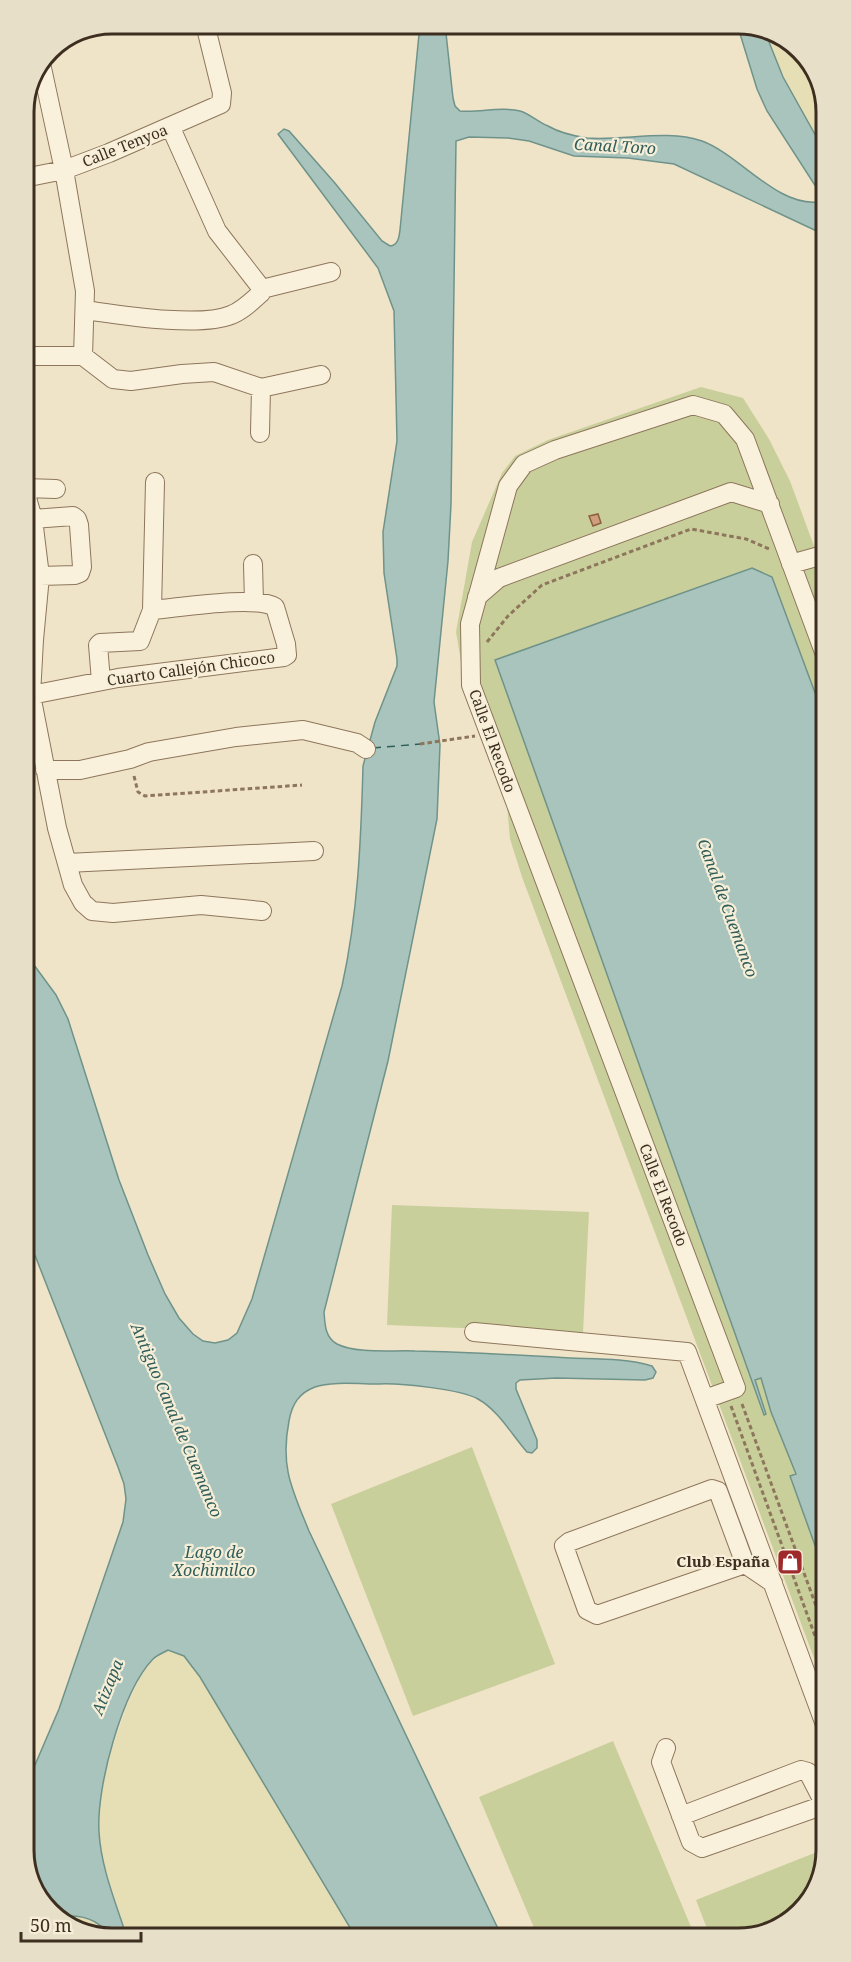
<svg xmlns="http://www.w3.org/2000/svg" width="851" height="1962" viewBox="0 0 851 1962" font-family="'Noto Serif',serif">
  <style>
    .farmland { fill: #e6deb5 }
    .green { fill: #c9cf9b }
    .water { fill: #a9c4bc; stroke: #6f938a; stroke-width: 1.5 }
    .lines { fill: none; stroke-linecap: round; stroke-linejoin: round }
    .ferry { stroke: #2f5d5a; stroke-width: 1.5; stroke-dasharray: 8 6; stroke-linecap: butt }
    .building { fill: #cf9f7d; stroke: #8d5f41; stroke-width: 1.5 }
    .minor-casing { stroke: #8d765c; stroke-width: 20 }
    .path { stroke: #8d765c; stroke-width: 3; stroke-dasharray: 4.5 3; stroke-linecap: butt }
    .minor { stroke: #faf1dc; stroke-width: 18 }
    .labels { text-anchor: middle; stroke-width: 4.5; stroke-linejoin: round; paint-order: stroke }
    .street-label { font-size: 15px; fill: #3d2e20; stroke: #f7eed8 }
    .poi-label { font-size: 15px; font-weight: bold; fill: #3d2e20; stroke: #f7eed8; text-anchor: end }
    .water-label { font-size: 16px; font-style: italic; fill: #2f5d5a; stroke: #f7eed8 }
    .rim { fill: none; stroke: #3d2e20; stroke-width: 3 }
  </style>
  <rect width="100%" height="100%" fill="#f0e4c8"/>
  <path class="farmland" d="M765,32L792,42L822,84V147L783,77Z
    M168,1650L184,1656L200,1677L355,1936L127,1938L103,1861L99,1832V1801L111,1752L127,1705L142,1673L154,1658Z
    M79,1915L96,1921L106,1931L110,1938L57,1918Z"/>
  <path class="green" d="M701,387L743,398L769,439L790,481L824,573L827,1693L522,877L510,839L507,805L463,673L456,632L472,542L502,473L515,456L548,440Z
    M392,1205L589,1212L583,1333L387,1325Z
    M472,1447L555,1664L413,1716L331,1504Z
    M613,1741L694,1934L537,1935L479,1797Z
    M827,1848L812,1899L767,1933L709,1934L696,1900Z"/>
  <path class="water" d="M420,24H445L453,98L455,106L460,111C480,113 500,106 520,111C530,114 538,122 548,126C560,133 574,136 587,138C625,141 666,129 702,141C740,155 776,206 818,202L821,198L820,193L767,111L757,89L737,24H744L765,32L783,77L822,147L823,234L674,164L628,158L574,156L529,141L508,138L469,137L456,141L451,504L448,561L434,702L440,745L437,819L388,1061L324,1312C325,1325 325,1337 337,1344C356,1354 394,1350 415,1351C467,1352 518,1355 570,1358C597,1359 626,1358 652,1366L656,1372L653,1378L645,1380L556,1378L520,1380L516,1383V1389L537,1440V1448L532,1453L527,1452C512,1435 498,1410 478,1399C460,1389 400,1383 379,1384C361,1384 331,1381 315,1387C299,1393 292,1404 289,1421C280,1467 292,1489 309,1531L501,1935L355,1936L200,1677L184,1656L168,1650C163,1653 157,1655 153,1659C122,1691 96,1788 99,1832C101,1868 116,1903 127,1938H110C99,1917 78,1914 57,1917L29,1878V1779L59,1709L123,1522L126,1499L124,1484L118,1467L27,1235L26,954L56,995L68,1019L119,1180L148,1255L165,1294L179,1318L193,1334L203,1341L215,1343L228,1340L237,1333L252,1299L342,986C358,914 361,840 363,766L375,722L397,666V659L384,573L383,532L397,441L394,311L378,268L278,134L284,129L289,131L334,182L382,241L390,246C398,245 399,238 400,230Z
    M752,568L772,577L824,717L826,1576L790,1476L796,1474L771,1412L761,1378L755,1380L766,1414L764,1415L495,660Z"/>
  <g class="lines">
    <path class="ferry" d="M373,748L420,744"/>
  </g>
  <path class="building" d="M598,514L601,523L593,526L589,516Z"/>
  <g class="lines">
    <defs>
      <path id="minor" d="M42,68L64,170L85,291L83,356
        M171,128L217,231L262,289
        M24,178L64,170L109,153L221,104L222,93L205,24
        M262,289L331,272
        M85,310C121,315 199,328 231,315C242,311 252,301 261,293L262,289
        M25,356H83
        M83,356L113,379L131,381L182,374L214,372L261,388
        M261,388L321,375
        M260,433L261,388
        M25,488L56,489
        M25,491L33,519L40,576L34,640L31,695L57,828L73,885L83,903L92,911L113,913L201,905L262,911
        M33,519L73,516L77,519L79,525L82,567L80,573L75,575L40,576
        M253,564L254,602
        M791,564L823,555
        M477,597L499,578L731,492L770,504
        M101,681L98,645L100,643L140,641L152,610L155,482
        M31,695L118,678L284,657L287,655L286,644L275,607C255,595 178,608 152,610
        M45,770H80L130,759L149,752L236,737L303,730L357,743L366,749
        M67,863L314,851
        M474,1332L687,1352L827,1730
        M705,1399L736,1388L471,685L470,624L508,486L524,464L555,450L693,405L724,414L745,439L824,652
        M745,1564L597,1615L587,1610L564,1546L569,1542L712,1489L718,1491L745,1564L773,1583
        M666,1748L661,1762L691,1842L702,1848L827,1804
        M681,1816L801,1770L808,1772L825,1805"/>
    </defs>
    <use href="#minor" class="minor-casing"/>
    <path class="path" d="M487,642L508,616L542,585L691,529L746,539L769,549
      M420,744L475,736
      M134,776L138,792L145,796L302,785
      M742,1404L826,1633
      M731,1406L826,1666"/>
    <use href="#minor" class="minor"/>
  </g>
  <defs>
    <symbol id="shop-square" viewBox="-11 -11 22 22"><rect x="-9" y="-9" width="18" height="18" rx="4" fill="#9e2a2b" stroke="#f7eed8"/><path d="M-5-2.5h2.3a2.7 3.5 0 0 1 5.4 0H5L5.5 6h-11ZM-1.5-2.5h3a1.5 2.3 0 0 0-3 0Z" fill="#fff"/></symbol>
  </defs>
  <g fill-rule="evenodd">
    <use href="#shop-square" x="775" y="1547" width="30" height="30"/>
  </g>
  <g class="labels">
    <g class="street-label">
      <text transform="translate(125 146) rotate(-22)" y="5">Calle Tenyoa</text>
      <text transform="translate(191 669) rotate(-8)" y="5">Cuarto Callejón Chicoco</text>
      <text transform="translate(492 741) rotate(70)" y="5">Calle El Recodo</text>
      <text transform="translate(663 1195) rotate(69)" y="5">Calle El Recodo</text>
    </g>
    <g class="poi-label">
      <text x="770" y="1567">Club España</text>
    </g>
    <g class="water-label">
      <text transform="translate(615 146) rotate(3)" y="6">Canal Toro</text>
      <text transform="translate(728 908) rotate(70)" y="6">Canal de Cuemanco</text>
      <text transform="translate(177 1420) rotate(67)" y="6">Antiguo Canal de Cuemanco</text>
      <text x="214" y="1558">Lago de<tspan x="214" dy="18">Xochimilco</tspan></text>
      <text transform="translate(107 1687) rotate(-68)" y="6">Atizapa</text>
    </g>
  </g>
  <path d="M0 0H851V1962H0ZM112 34H738A78 78 0 0 1 816 112V1850A78 78 0 0 1 738 1928H112A78 78 0 0 1 34 1850V112A78 78 0 0 1 112 34Z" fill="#e8dfc9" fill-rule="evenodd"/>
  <path class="rim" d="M112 34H738A78 78 0 0 1 816 112V1850A78 78 0 0 1 738 1928H112A78 78 0 0 1 34 1850V112A78 78 0 0 1 112 34Z"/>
  <path d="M21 1932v9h120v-9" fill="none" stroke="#3d2e20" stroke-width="3"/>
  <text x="30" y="1932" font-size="18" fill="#3d2e20" stroke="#f7eed8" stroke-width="4.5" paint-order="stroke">50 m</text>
</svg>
